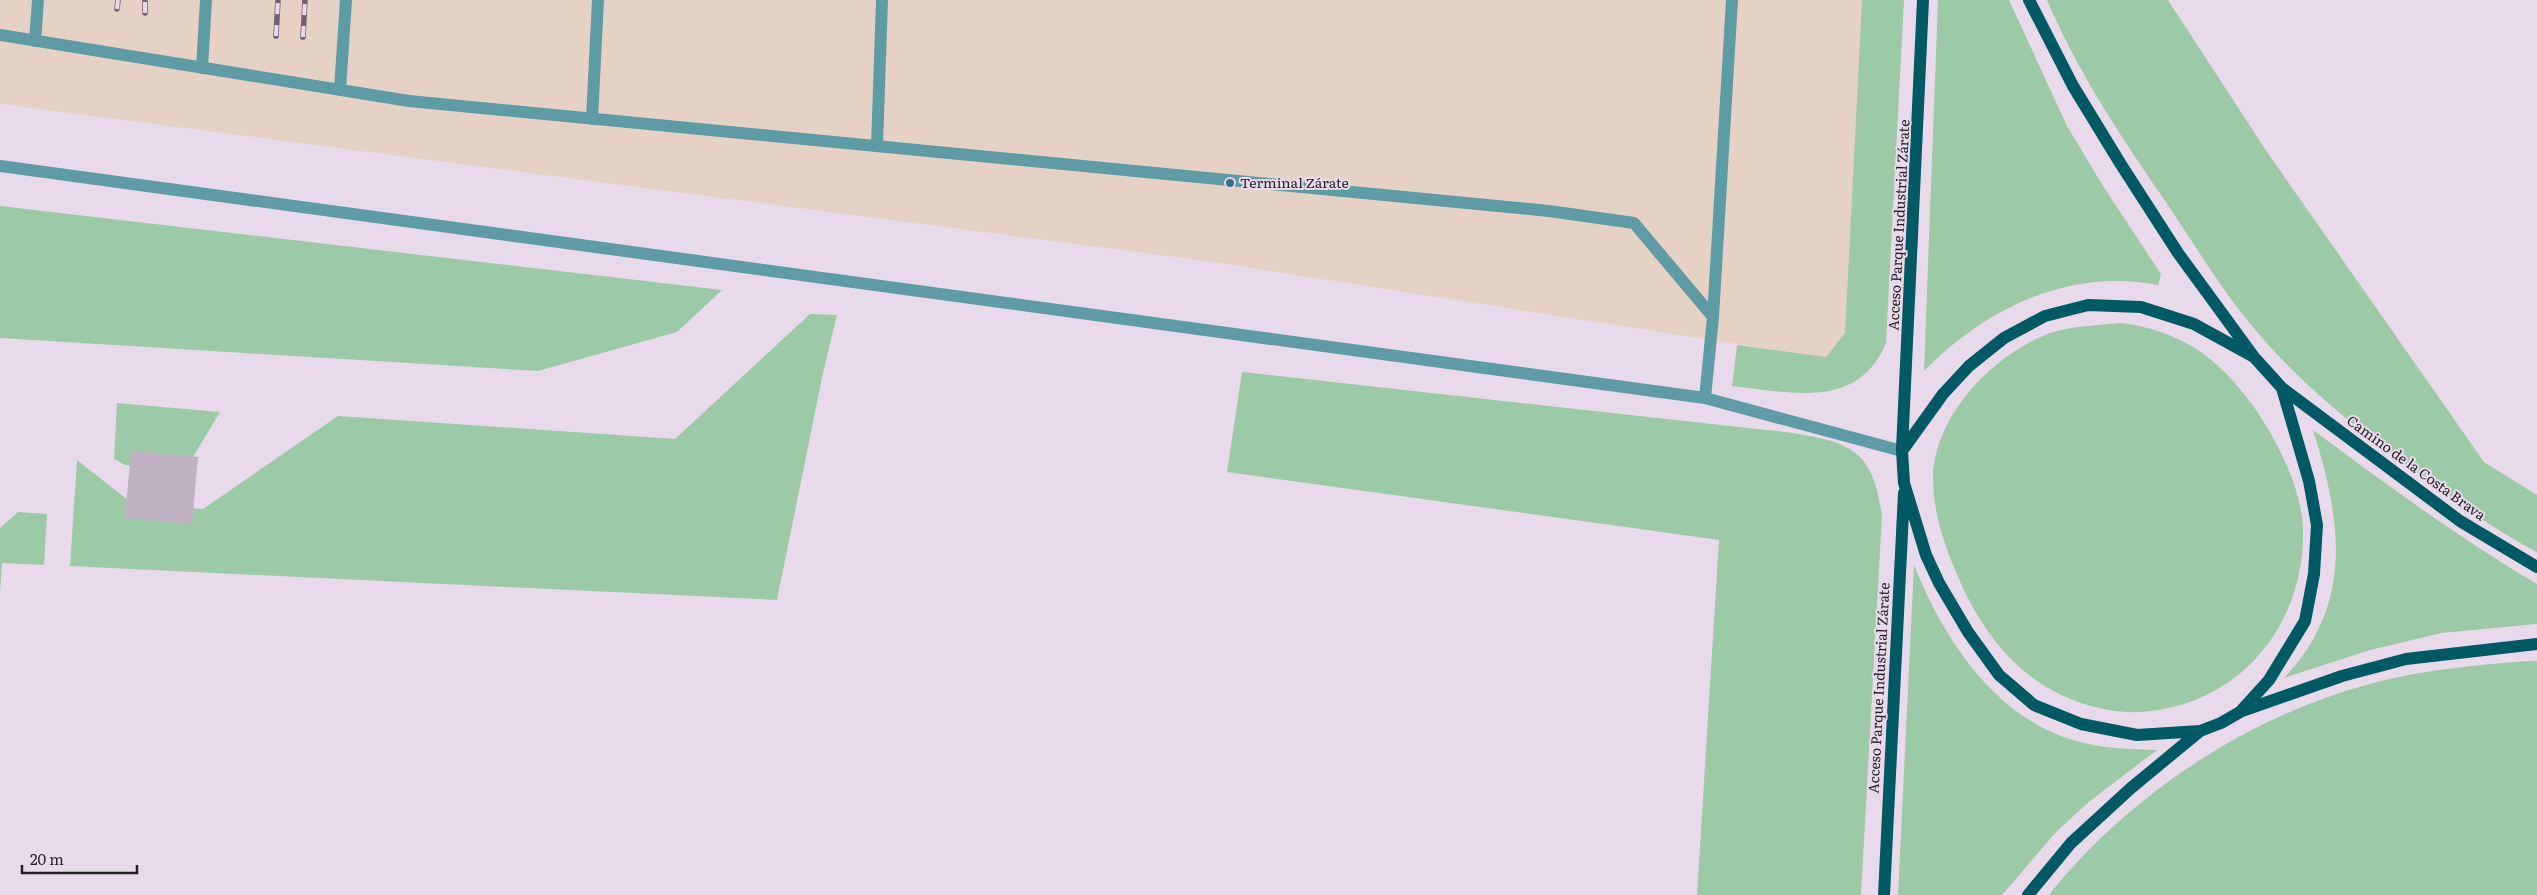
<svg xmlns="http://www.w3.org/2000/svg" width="2537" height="895" viewBox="0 0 2537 895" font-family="Literata,serif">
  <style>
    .commercial { fill: #e6d2c4 }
    .green { fill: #9dcaa6 }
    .building { fill: #bfb1c1 }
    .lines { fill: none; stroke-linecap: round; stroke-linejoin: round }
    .minor { stroke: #5e9ba4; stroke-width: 12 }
    .major { stroke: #005963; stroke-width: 12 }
    .rail-casing { stroke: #6d646e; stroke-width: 5.5 }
    .rail { stroke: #e9daeb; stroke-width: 4; stroke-dasharray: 11; stroke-linecap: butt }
    .poi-dot { fill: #357089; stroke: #e9daeb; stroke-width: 2 }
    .labels { text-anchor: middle; stroke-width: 4; stroke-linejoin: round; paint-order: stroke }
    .poi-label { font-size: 14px; fill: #241f25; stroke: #e9daeb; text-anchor: start }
    .street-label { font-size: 14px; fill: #241f25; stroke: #e9daeb }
  </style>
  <rect width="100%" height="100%" fill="#e9daeb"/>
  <path class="commercial" d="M0,0H1862L1845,333L1826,358L1213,262L0,104Z"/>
  <path class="green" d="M1862,0H1904L1886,343C1858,411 1789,392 1732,386L1737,345L1826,357L1845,333Z
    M1938,0H2009L2067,126L2103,186L2161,274L2158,285C2069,268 1986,308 1924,371Z
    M2047,0H2168L2267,152L2484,462L2537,495V552C2496,531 2458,503 2420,475C2357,429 2296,381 2247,320C2215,280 2188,234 2159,192C2117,131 2076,68 2047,0Z
    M0,206L722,290L677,332L538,371L0,338Z
    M810,314L837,315L823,373L777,600L70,566L77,460L133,504L203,509L338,416L675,439Z
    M2121,323C2147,326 2171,334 2193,347C2245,377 2302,470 2303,530C2305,626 2238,707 2139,712C2120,713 2099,709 2081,703C2017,681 1980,630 1955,570C1943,541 1933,510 1933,478C1934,415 1994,354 2050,333C2073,326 2098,325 2121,323Z
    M1242,372L1793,433C1854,443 1873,452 1882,516L1861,895H1697L1719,540L1227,472Z
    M117,403L220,412L185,470L125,465L114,459Z
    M2313,430C2386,484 2459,538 2537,584V624L2442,633L2370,650L2284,678C2355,604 2341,519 2313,430Z
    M18,512L47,514L44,565L2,563L0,593V528Z
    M1914,565C1946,644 2000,726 2089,744C2111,749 2134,749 2157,750L2090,801L2057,831L2002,895H1898Z
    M2527,661H2537V895H2049C2132,791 2256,711 2385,680C2431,669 2479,665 2527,661Z"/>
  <path class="building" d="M131,451L198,457L192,524L125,518Z"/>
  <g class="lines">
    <path class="minor" d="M0,35L409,101L1549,211L1634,223L1713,317
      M35,41L38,0
      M202,68L206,0
      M340,90L346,0
      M592,119L598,0
      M877,146L882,0
      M0,166L1705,398L1902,451
      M1705,398L1713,317L1732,0"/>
    <path class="major" d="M2029,0L2073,86L2120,163L2178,253L2254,357L2282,388L2309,481L2317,525L2314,574L2305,621L2269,680L2240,712L2221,723L2200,731L2137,735L2081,724L2034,705L1999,675L1968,632L1939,583L1926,555L1904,483L1902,451L1943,394L1969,366L2004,338L2045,316L2088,305L2141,307L2194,324L2254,357
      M2282,388L2460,521L2537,567
      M1902,449L1923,0
      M2242,711L2342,676L2406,659L2537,644
      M1884,895L1904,493
      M2028,895L2071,843L2131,788L2200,731"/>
    <defs>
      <path id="rail" d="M117,9L118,0
        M145,13V0
        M276,36L278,0
        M303,37L305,0"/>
    </defs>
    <use href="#rail" class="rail-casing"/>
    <use href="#rail" class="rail"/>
  </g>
  <circle class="poi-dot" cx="1230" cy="183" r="5"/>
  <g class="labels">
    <g class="poi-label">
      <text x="1240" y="188">Terminal Zárate</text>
    </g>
    <g class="street-label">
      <text transform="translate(1899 225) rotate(-87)" y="5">Acceso Parque Industrial Zárate</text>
      <text transform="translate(2416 468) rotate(36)" y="5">Camino de la Costa Brava</text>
      <text transform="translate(1879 688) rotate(-87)" y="5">Acceso Parque Industrial Zárate</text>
    </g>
  </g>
  <path d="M22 865v8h115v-8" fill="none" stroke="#241f25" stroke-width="2.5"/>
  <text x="30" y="865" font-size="15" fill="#241f25" stroke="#e9daeb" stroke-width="4" paint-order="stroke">20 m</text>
</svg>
